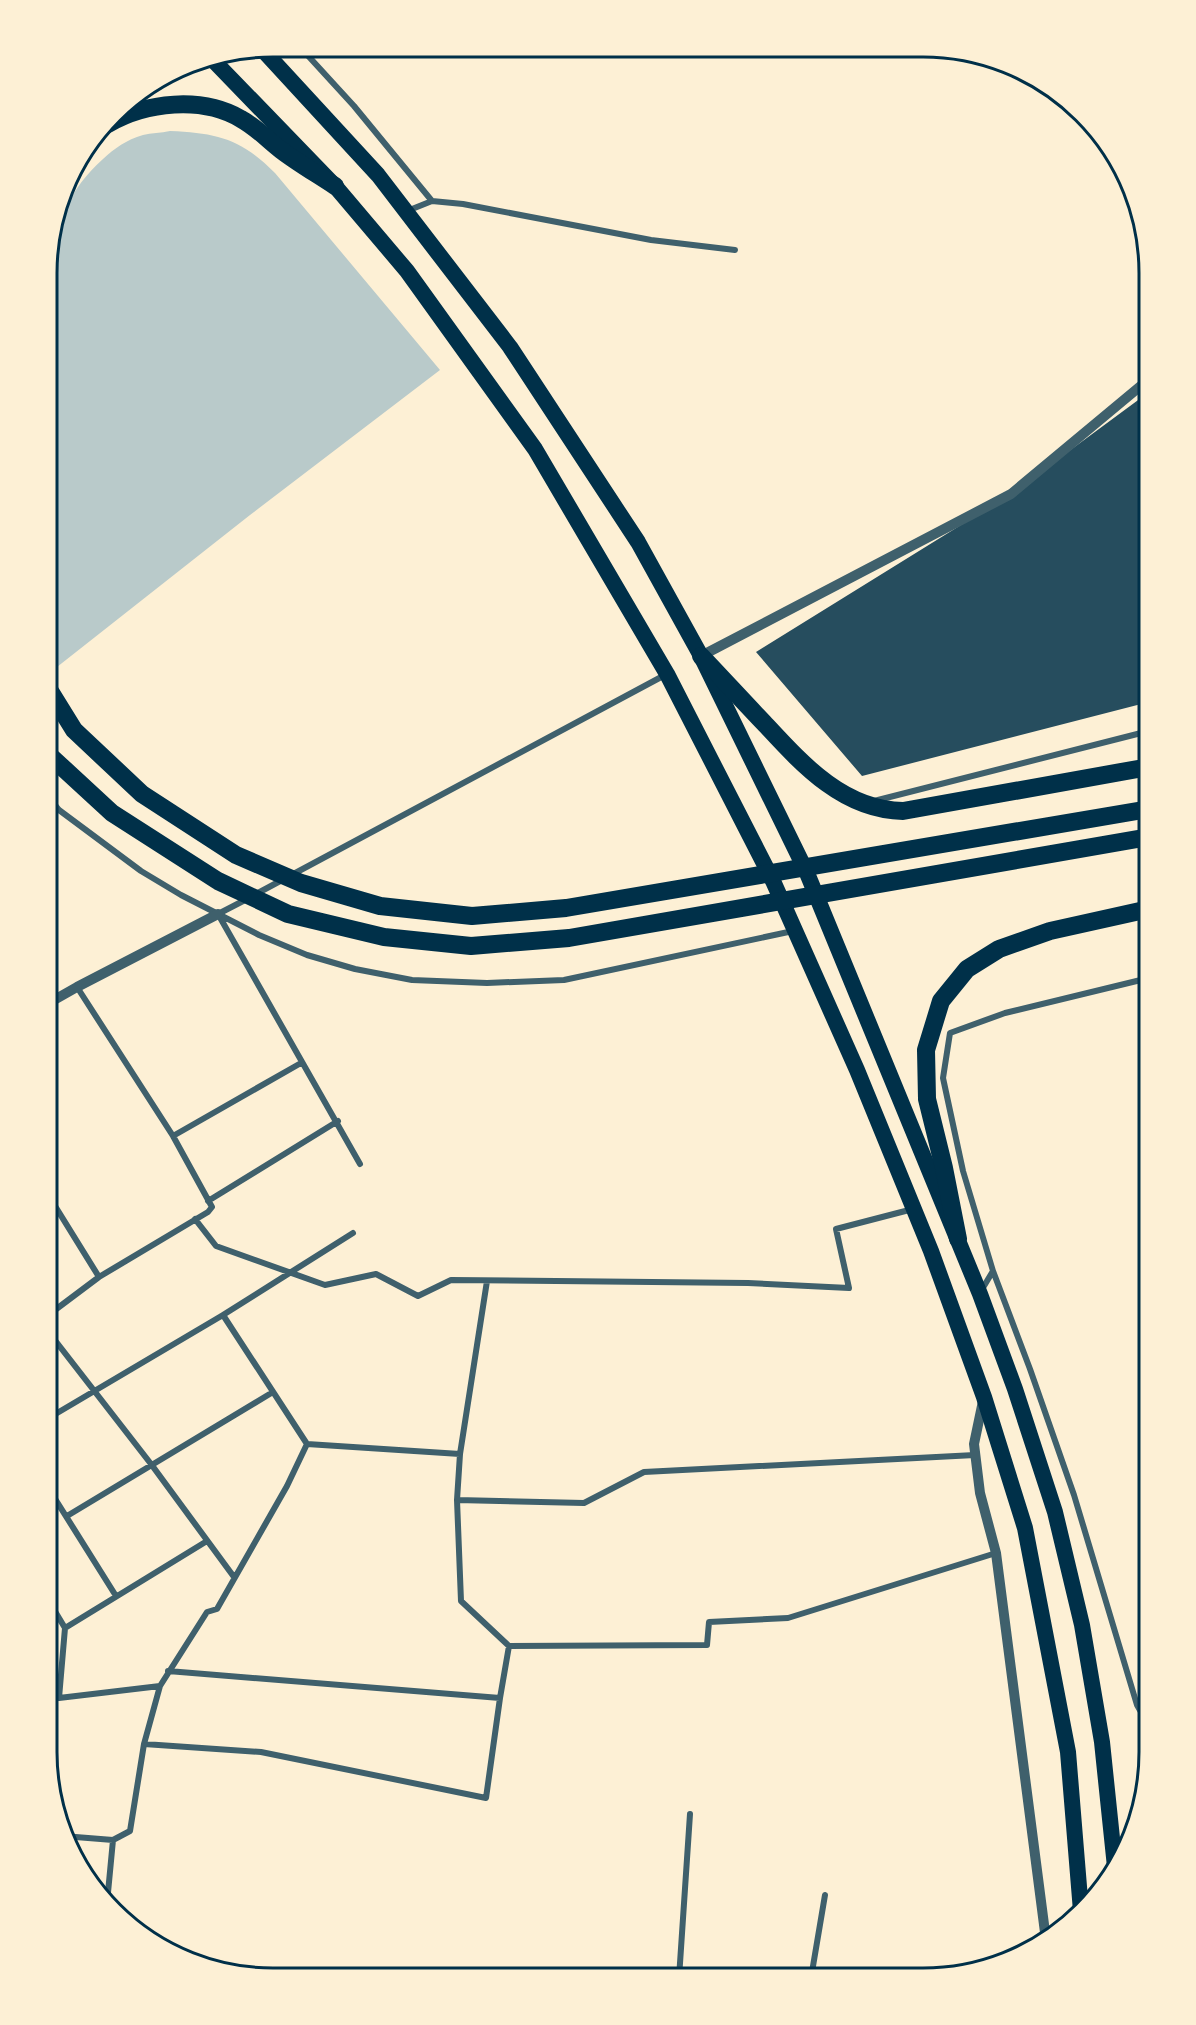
<svg xmlns="http://www.w3.org/2000/svg" width="1196" height="2025" viewBox="0 0 1196 2025" font-family="'Fira Sans',sans-serif">
  <style>
    .green { fill: #b9caca }
    .building { fill: #264d5e }
    .lines { fill: none; stroke-linecap: round; stroke-linejoin: round }
    .minor { stroke: #3f606c; stroke-width: 6 }
    .tertiary { stroke: #3f606c; stroke-width: 10 }
    .trunk { stroke: #003049; stroke-width: 16 }
    .motorway { stroke: #003049; stroke-width: 18 }
    .rim { fill: none; stroke: #003049; stroke-width: 3 }
  </style>
  <rect width="100%" height="100%" fill="#fdf0d5"/>
  <path class="green" d="M170,131C218,133 241,139 275,173L440,370L250,515L57,667L48,643V280C58,228 62,196 103,159C115,148 126,140 143,135C151,133 161,133 170,131Z"/>
  <path class="building" d="M1149,392V702L862,776L756,652L1011,494Z"/>
  <g class="lines">
    <path class="minor" d="M300,47L354,106L432,201
      M407,211L432,201L463,204L651,240L735,250
      M48,796L59,810L141,871L181,895L259,935L307,955L355,969L412,980L487,983L564,980L793,931
      M874,801L1149,731
      M256,894L665,675
      M218,914L247,899
      M218,914L360,1164
      M173,1136L301,1063
      M47,1193L99,1277
      M208,1201L338,1121
      M195,1219L216,1246L325,1285L376,1274L418,1296L451,1280L748,1283L849,1288L836,1229L913,1209
      M993,1271L1030,1369L1074,1495L1137,1705L1149,1726
      M981,1291L993,1271L963,1171L943,1078L950,1033L1005,1013L1149,978
      M223,1315L307,1444
      M47,1316L99,1277L208,1212L212,1207L173,1136L77,987
      M47,1330L151,1464L234,1577
      M47,1419L223,1315L353,1233
      M460,1454L457,1500L584,1503L644,1472L975,1455
      M47,1486L116,1596
      M457,1500L461,1601L509,1646
      M67,1516L273,1392
      M47,1598L65,1628
      M168,1671L500,1698L509,1646L707,1645L709,1622L788,1618L996,1553
      M47,1697L59,1698L160,1686L207,1612L217,1609L287,1486L307,1444L460,1454L487,1281
      M59,1698L65,1628L207,1541
      M144,1744L261,1752L486,1798L500,1698
      M63,1836L113,1840L130,1831L144,1744L160,1686
      M107,1903L113,1840
      M679,1978L690,1814
      M811,1978L825,1895"/>
    <path class="tertiary" d="M701,656L1011,494L1149,379
      M47,1004L77,987L218,914
      M983,1401L974,1444L980,1493L996,1553L1046,1940"/>
    <path class="trunk" d="M262,49L378,175L510,347L638,542L701,656L807,873L980,1294L1015,1389L1055,1512L1082,1625L1102,1742L1115,1867
      M212,59L335,186L407,271L535,449L667,674L773,881L857,1070L931,1251L984,1397L1025,1528L1068,1752L1081,1911"/>
    <path class="motorway" d="M108,124C146,102 202,96 241,119C256,127 268,140 281,150C298,163 317,174 335,186
      M701,656C722,678 743,701 764,723C802,764 843,810 903,811L1149,767
      M48,688L74,730L142,794L236,855L301,883L380,906L472,916L566,908L1149,809
      M48,754L112,813L218,881L288,914L384,937L471,946L569,938L1149,837
      M958,1239L944,1168L927,1099L926,1050L941,1001L967,969L999,949L1050,931L1149,909"/>
  </g>
  <path d="M0 0H1196V2025H0ZM273 57H923A216 216 0 0 1 1139 273V1752A216 216 0 0 1 923 1968H273A216 216 0 0 1 57 1752V273A216 216 0 0 1 273 57Z" fill="#fdf0d5" fill-rule="evenodd"/>
  <path class="rim" d="M273 57H923A216 216 0 0 1 1139 273V1752A216 216 0 0 1 923 1968H273A216 216 0 0 1 57 1752V273A216 216 0 0 1 273 57Z"/>
</svg>
